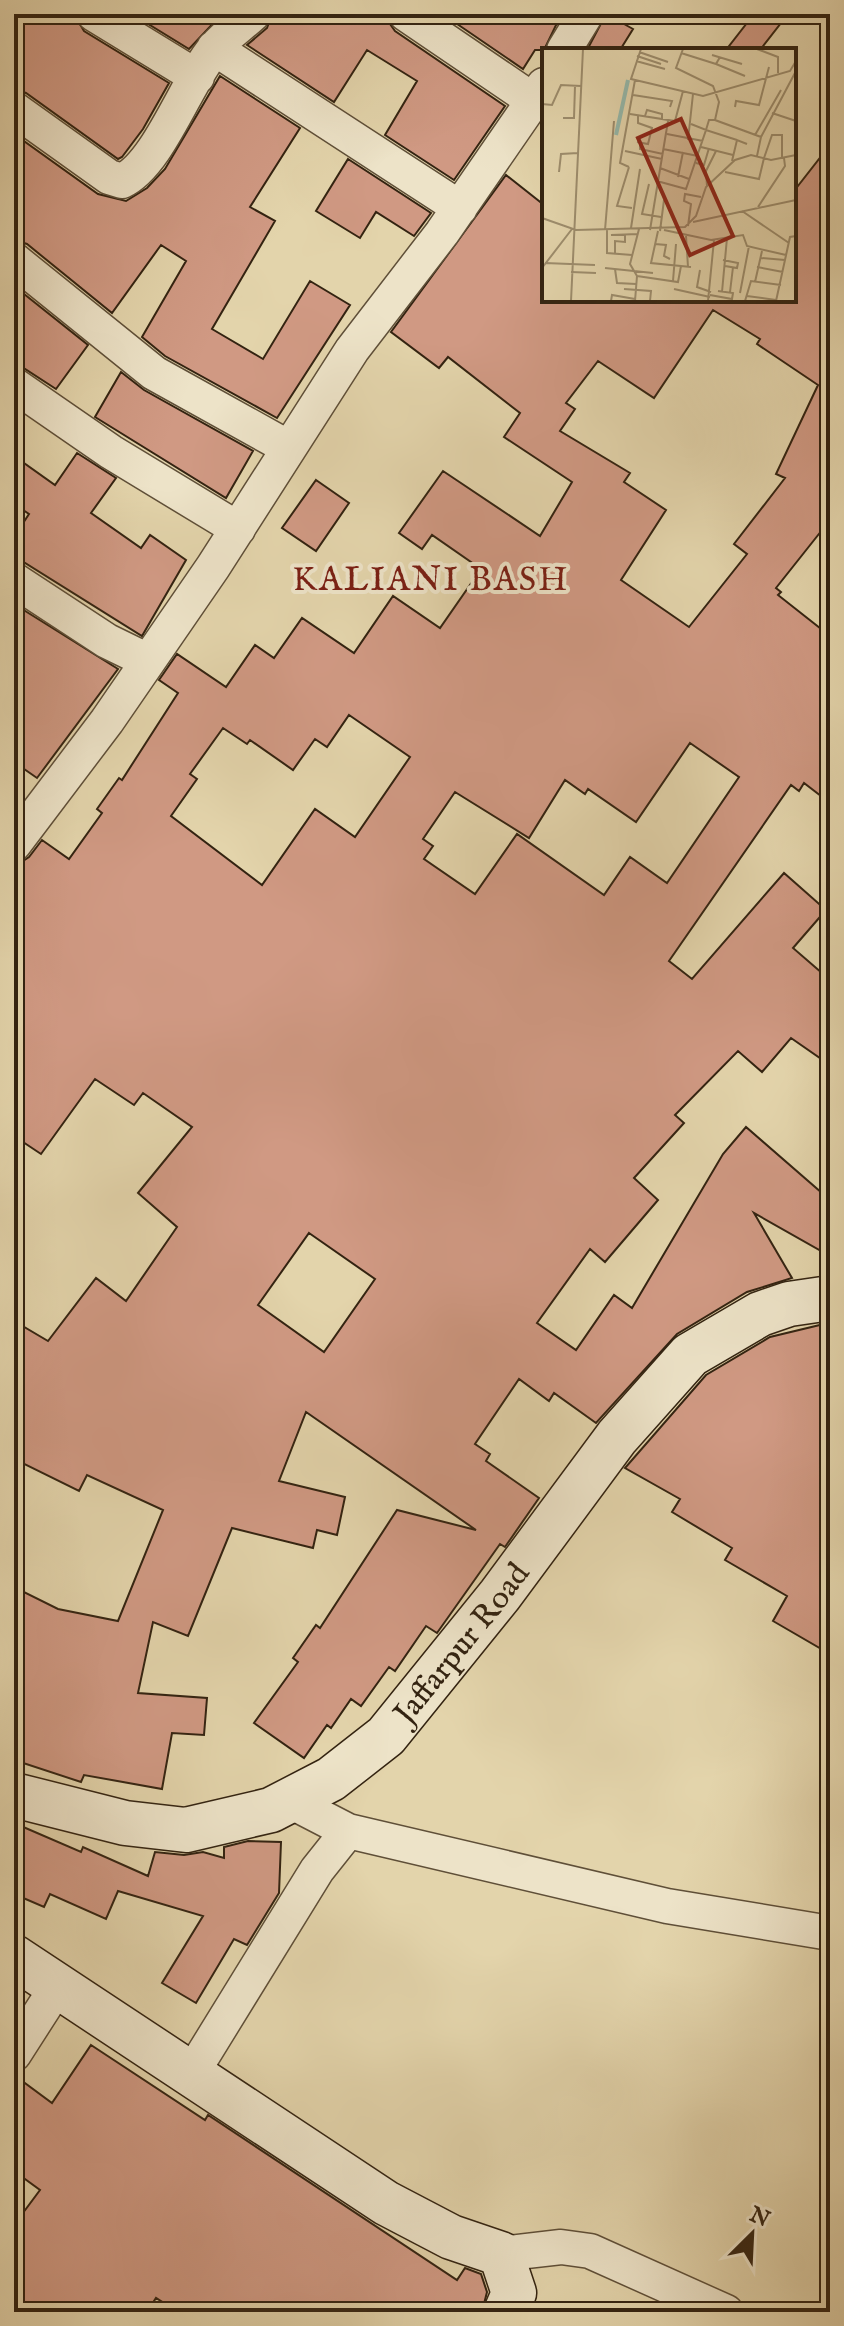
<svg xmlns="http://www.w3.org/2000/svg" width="844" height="2326" viewBox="0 0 844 2326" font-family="'IM FELL English',serif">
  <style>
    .building { fill: #d09983; stroke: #332311; stroke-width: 2; fill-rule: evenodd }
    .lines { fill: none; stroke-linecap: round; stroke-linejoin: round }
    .street-casing { stroke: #5f4f38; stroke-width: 37 }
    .secondary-casing { stroke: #332311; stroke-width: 47 }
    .street { stroke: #ede3c8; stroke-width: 34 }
    .secondary { stroke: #ede3c8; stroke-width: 44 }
    .labels { text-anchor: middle; stroke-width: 8; stroke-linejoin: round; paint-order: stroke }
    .street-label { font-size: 32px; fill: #332311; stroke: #ede3c8 }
    .neighbourhood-label { font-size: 34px; letter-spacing: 2px; fill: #7a1f14; stroke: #ede3c8 }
    .inset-river { fill: none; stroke: #95b8aa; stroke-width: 4 }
    .inset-road { fill: none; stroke: #9d8d6d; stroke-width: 2 }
    .view { fill: #8f2418; fill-opacity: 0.15; stroke: #8f2418; stroke-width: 4 }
    .inset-edge { fill: none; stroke: #332311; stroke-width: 4 }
  </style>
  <rect width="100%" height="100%" fill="#e3d4ab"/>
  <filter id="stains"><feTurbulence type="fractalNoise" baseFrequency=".0025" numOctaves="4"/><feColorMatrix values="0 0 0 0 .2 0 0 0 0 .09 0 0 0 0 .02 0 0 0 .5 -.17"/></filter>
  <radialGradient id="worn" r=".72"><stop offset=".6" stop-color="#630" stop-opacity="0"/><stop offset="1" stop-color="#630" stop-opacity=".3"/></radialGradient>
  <path class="building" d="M14,14H74L84,31L169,83L143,129L122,157L118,159L26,93L14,89Z
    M132,14H222L189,49Z
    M272,14H383L395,31L505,106L454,180L385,135L417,81L367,50L334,102L247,45L267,28Z
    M550,14L559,19L544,50H535L523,69L444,15Z
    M606,14L633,29L620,50H587Z
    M754,14H788L760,50H726Z
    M220,76L300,128L250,207L275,221L212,329L263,359L310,281L350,305L277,418L165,356L142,337L186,261L161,245L112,313L27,244L14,240V134L98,194L126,201L147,188L165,169Z
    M830,145V520L776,588L781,592L778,595L830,636V803L804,783L799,791L791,785L669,961L692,979L784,873L826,910L793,948L830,980V1065L791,1038L762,1072L738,1051L675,1115L684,1123L634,1178L658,1200L605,1262L590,1249L537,1323L576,1350L614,1295L632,1308L723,1154L746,1127L830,1200V1256L754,1213L792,1278L747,1292L677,1334L596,1423L554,1393L549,1401L519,1379L475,1444L490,1454L486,1461L539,1498L505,1547L500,1544L437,1633L426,1626L395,1671L389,1667L361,1706L351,1699L331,1728L327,1725L304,1758L254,1723L298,1662L293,1658L316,1625L320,1628L397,1510L476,1530L306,1412L279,1481L345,1497L337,1535L317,1530L313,1548L232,1528L188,1636L153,1622L138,1693L207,1698L204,1735L172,1733L162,1789L84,1775L81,1782L14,1760V1587L58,1609L118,1621L163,1510L87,1475L79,1491L14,1459V1321L48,1341L96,1278L126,1301L177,1227L138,1193L192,1127L143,1093L134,1105L95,1079L41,1154L14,1136V867L29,857L42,840L69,859L102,813L97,809L119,778L122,780L178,693L159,680L177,654L226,687L255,645L274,658L302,618L354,653L393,596L440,628L481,569L432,535L422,549L399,533L443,471L540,536L572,482L504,437L520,413L448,357L439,368L391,332L506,175L544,205V300H794V191ZM713,310L760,339L757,344L818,385L776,474L785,478L734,544L747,554L689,627L621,580L666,510L624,482L630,473L560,431L575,409L566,403L598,361L654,398ZM349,715L410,757L355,837L315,809L262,885L171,816L197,779L190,774L223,728L247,744L250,740L293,770L315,739L327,747ZM690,743L739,777L667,883L630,857L604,895L517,834L475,894L424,859L433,846L423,839L455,792L529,838L565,780L585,794L588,789L636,822ZM309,1233L375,1279L324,1352L258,1305Z
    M348,159L431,213L414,236L376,212L360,238L316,211Z
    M14,286L88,345L56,389L25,369L14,365Z
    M121,372L144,390L253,451L226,498L95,417Z
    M77,453L116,478L91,513L141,548L150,535L186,560L142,636L25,563L14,560V537L29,514L14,504V456L55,485Z
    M316,480L349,503L316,551L282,528Z
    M14,604L118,669L37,778L14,762Z
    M824,1324L830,1349V1654L773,1621L787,1596L725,1560L732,1548L672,1512L680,1499L625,1468L706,1375L770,1337Z
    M14,1823L81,1852L83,1847L148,1876L155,1852L184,1855L203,1852L224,1858V1847L248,1841L281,1842L279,1893L247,1945L234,1939L196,2003L162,1983L203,1916L118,1891L106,1919L50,1894L44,1907L14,1894Z
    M91,2045L205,2120L208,2115L457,2280L465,2268L481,2274L487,2292L482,2312H178L156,2298L147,2312H14V2225L40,2190L14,2171V2075L52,2103Z"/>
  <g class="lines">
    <defs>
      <path id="street" d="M94,14L197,77
        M406,14L534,101
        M214,48L460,208
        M564,50L586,14
        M14,109L109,177L122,181C159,164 187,80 215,48C226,35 241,25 253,14
        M14,260L154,373L289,448
        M14,385L111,452L238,529
        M14,580L107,641L148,661
        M14,844L107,721L213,567L352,350L442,233L544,85
        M290,1801L348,1831L667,1906L830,1933
        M14,2054L57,1987
        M190,2076L317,1870L348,1831
        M501,2254L561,2247L590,2251L726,2312"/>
      <g id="secondary">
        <path id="s1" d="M14,1795L125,1823L186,1830L271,1810L331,1779L386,1736L500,1595L617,1437L690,1355L760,1314L789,1304L830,1298"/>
        <path d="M14,1957L386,2203L451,2237L501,2254L514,2293L506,2312"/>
      </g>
    </defs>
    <use href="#street" class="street-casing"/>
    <use href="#secondary" class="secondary-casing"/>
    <use href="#street" class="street"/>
    <use href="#secondary" class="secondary"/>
  </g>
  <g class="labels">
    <g class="street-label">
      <text dy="11" stroke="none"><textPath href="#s1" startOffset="520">Jaffarpur Road</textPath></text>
    </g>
    <g class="neighbourhood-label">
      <text x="431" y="590">KALIANI BASH</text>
    </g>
  </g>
  <g transform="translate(542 48)">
    <rect width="254" height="254" fill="#e3d4ab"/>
    <path class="inset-river" d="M74,87L86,32"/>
    <path class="inset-road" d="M99,1L89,31L161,48L248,23L254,13M141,1L134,20L171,38L177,54L173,72L219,89L215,108M215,1L236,9V25M97,4L126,14M139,5L174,16L178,9M170,7L200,16M95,8L119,16M94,13L123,21M174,16L203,28M91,47L130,53L128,59M0,56L10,57L19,37L39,38M193,59L194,53L217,57L227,19M230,65L254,73M88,66L133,73L141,43M103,68L105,62L120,66V71M21,70H32L33,38M149,76L164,82L167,72H173M125,86L161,93M213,87L239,42M219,89L254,23M146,92L151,46M95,94L106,96L110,80L96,75V67M98,94V101L121,106M159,99L191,107M121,101L156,108M83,103L120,111M222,110L230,87H240V111M190,113L195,92L205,96M154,115L162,117L167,100M87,119L78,115L93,32M87,119L75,158L90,160M118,120L147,131M17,124L19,106L36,105M183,124L217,131L222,110M136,129L141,104M115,133L144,141L164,82L195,92M107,136L100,166L119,169M165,138L164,123L174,103M216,159L243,118L242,110M200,163L247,195M0,170L34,182L143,179L154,168L164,139L193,112L209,107L229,112L254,107M151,174L254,152M146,178L149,156L142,153L143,146L159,149M89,180L98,121M63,182L72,73M65,182V205L90,207M108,182L126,73M122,182L169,192L201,187L205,198L244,207M116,183L109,215L149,219M118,183L122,152M69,187L96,186M144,188L146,219M113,196L124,197L122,208L128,211M73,206V193L83,194V186M219,210L243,212M181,212L196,215L195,220L183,218M3,215L53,217M215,219L241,224M0,220L30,181M63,220L111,225M73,221L75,235L94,236M158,222L155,239L169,244M29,224L54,225M95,228L136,234L139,218M131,233L134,196M213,234L220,203M82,241L109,243L108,253M132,241L168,249M180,244L185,190M188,244L191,219M198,245L207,198M168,247L190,251L191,245L176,243M205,248L234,252M29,253H57M29,253L41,1M69,253L70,247L93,251M93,253L95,228L88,216L97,181M166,253L172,192M203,253L209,233L239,237M234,253L248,189L254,188"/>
    <path class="view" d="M139,71L191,188L148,207L96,90Z"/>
    <rect width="254" height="254" class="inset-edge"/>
  </g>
  <rect width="844" height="2326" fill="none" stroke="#e3d4ab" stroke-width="48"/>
  <rect x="16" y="16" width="812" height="2294" fill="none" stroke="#332311" stroke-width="4"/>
  <rect x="24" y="24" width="796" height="2278" fill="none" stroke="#332311" stroke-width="2"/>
  <g transform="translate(752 2234) rotate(24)" stroke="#ede3c8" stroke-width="6" paint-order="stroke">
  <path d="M0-6L14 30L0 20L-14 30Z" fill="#332311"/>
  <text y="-12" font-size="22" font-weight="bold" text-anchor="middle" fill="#332311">N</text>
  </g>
  <rect width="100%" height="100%" filter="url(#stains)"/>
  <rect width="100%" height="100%" fill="url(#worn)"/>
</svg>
